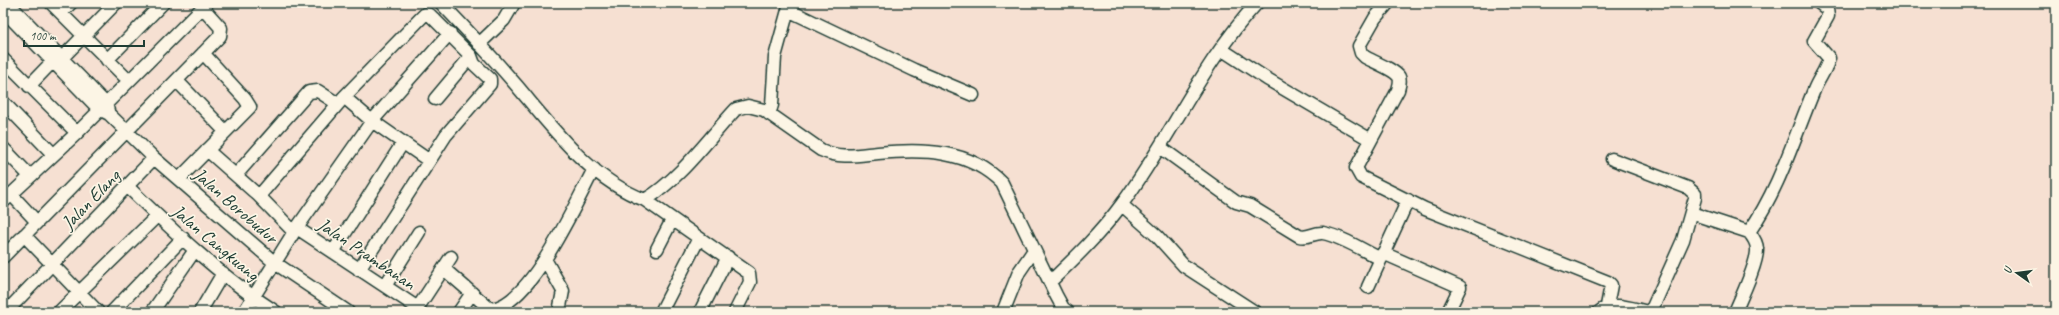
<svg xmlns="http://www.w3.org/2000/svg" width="2059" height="315" viewBox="0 0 2059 315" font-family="Caveat,sans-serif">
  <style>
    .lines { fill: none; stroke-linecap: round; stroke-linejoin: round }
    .minor-casing { stroke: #1f3d34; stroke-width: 15 }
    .minor { stroke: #fcf5e5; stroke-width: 12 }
    .labels { text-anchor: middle; stroke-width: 3.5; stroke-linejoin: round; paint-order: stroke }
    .street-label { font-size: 19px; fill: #1f3d34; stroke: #fcf5e5 }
  </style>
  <rect width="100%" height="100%" fill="#f6e0d2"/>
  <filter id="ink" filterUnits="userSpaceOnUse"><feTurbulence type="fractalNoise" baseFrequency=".025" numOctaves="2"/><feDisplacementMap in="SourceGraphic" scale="8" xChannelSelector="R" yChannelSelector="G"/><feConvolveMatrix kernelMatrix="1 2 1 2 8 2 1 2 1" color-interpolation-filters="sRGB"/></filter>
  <g filter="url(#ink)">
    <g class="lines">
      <defs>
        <path id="minor" d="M8,3L106,104L108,111
          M51,3L124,76
          M441,3C467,30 493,58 517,86C554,130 590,179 645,200C680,179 708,139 736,109L748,106L764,110L821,150C841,159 857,155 878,153C922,149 969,149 1002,183L1056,295L1063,308L1068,312
          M3,10L99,109L109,114L154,158L275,263L348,312
          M788,10L914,70L973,95
          M61,13L71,3
          M479,44L504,20L514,3
          M1221,49L1267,79L1371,140L1356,168L1361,177L1425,209L1608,282L1611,285L1607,306
          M62,58L116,3
          M3,59L77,133
          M107,60L163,3
          M177,81L225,131
          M29,86L53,61
          M344,97L372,121L428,160
          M435,99L471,56
          M3,102L53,154
          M769,114L772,105L775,57L790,3
          M1371,140L1398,90C1399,86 1401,81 1399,77C1395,70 1372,61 1365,57L1361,53L1359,46L1375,18L1388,3
          M1160,147L1236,202L1250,206L1299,236C1308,239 1314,232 1323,233C1343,237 1362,250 1381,259
          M3,148L30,176
          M207,150L259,196L294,232
          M236,175L309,92L318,91L338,104
          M179,179L250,107L245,99L203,53
          M127,186C173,231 221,277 276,312
          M11,194L37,222
          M259,196L344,97L422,17L425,14L430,15L471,56L474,64L490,79V84L446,135L359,270
          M645,200L749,273L750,282L735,312
          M3,202L77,133L207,3
          M1122,205L1157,236L1184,266L1255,312
          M1691,213L1749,232C1753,237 1757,243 1757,249C1758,262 1741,298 1735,312
          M297,228L418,308
          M1749,232C1779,189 1794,138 1814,90C1818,79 1827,69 1829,58L1814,41L1828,16L1827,9L1819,3
          M24,235L98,312
          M657,249L672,220
          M333,252L402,144
          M1383,253L1460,287L1448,312
          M3,257L220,36L221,28L203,8
          M546,261L563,291L559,312
          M444,269L490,309C530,307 576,202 594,169
          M1050,282C1075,258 1101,233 1122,204C1170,139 1202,63 1257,3
          M385,286L419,232
          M1368,287L1408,200
          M6,312L154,158
          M59,312L157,216
          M112,312L183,238
          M152,312L195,250
          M200,312L223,273
          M244,312L294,232L372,121L450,33
          M415,312L451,257
          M459,312L472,293
          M661,312L699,238
          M700,312L728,257
          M1003,312L1019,272L1034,250
          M1599,312C1612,300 1633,309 1648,312L1653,307L1683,240L1695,198V194L1688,188L1612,159"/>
      </defs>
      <use href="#minor" class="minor-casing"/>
      <use href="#minor" class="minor"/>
    </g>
  </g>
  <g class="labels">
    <g class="street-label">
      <text transform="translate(90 199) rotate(-46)" y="7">Jalan Elang</text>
      <text transform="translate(236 205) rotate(41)" y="7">Jalan Borobudur</text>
      <text transform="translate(216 242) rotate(40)" y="7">Jalan Cangkuang</text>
      <text transform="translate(367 253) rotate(34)" y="7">Jalan Prambanan</text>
    </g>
  </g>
  <rect width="2059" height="315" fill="none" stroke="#fcf5e5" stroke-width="16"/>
  <rect x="8" y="8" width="2043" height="299" fill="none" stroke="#1f3d34" stroke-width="1.5" filter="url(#ink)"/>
  <g transform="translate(2017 273) rotate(284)" stroke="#fcf5e5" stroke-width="3" paint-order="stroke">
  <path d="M0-3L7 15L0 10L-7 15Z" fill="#1f3d34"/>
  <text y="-6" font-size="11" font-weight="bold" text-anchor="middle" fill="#1f3d34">U</text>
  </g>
  <path d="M24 40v6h120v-6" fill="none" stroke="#1f3d34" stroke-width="2"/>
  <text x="30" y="40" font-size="12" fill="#1f3d34" stroke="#fcf5e5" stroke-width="3" paint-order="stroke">100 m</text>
</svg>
